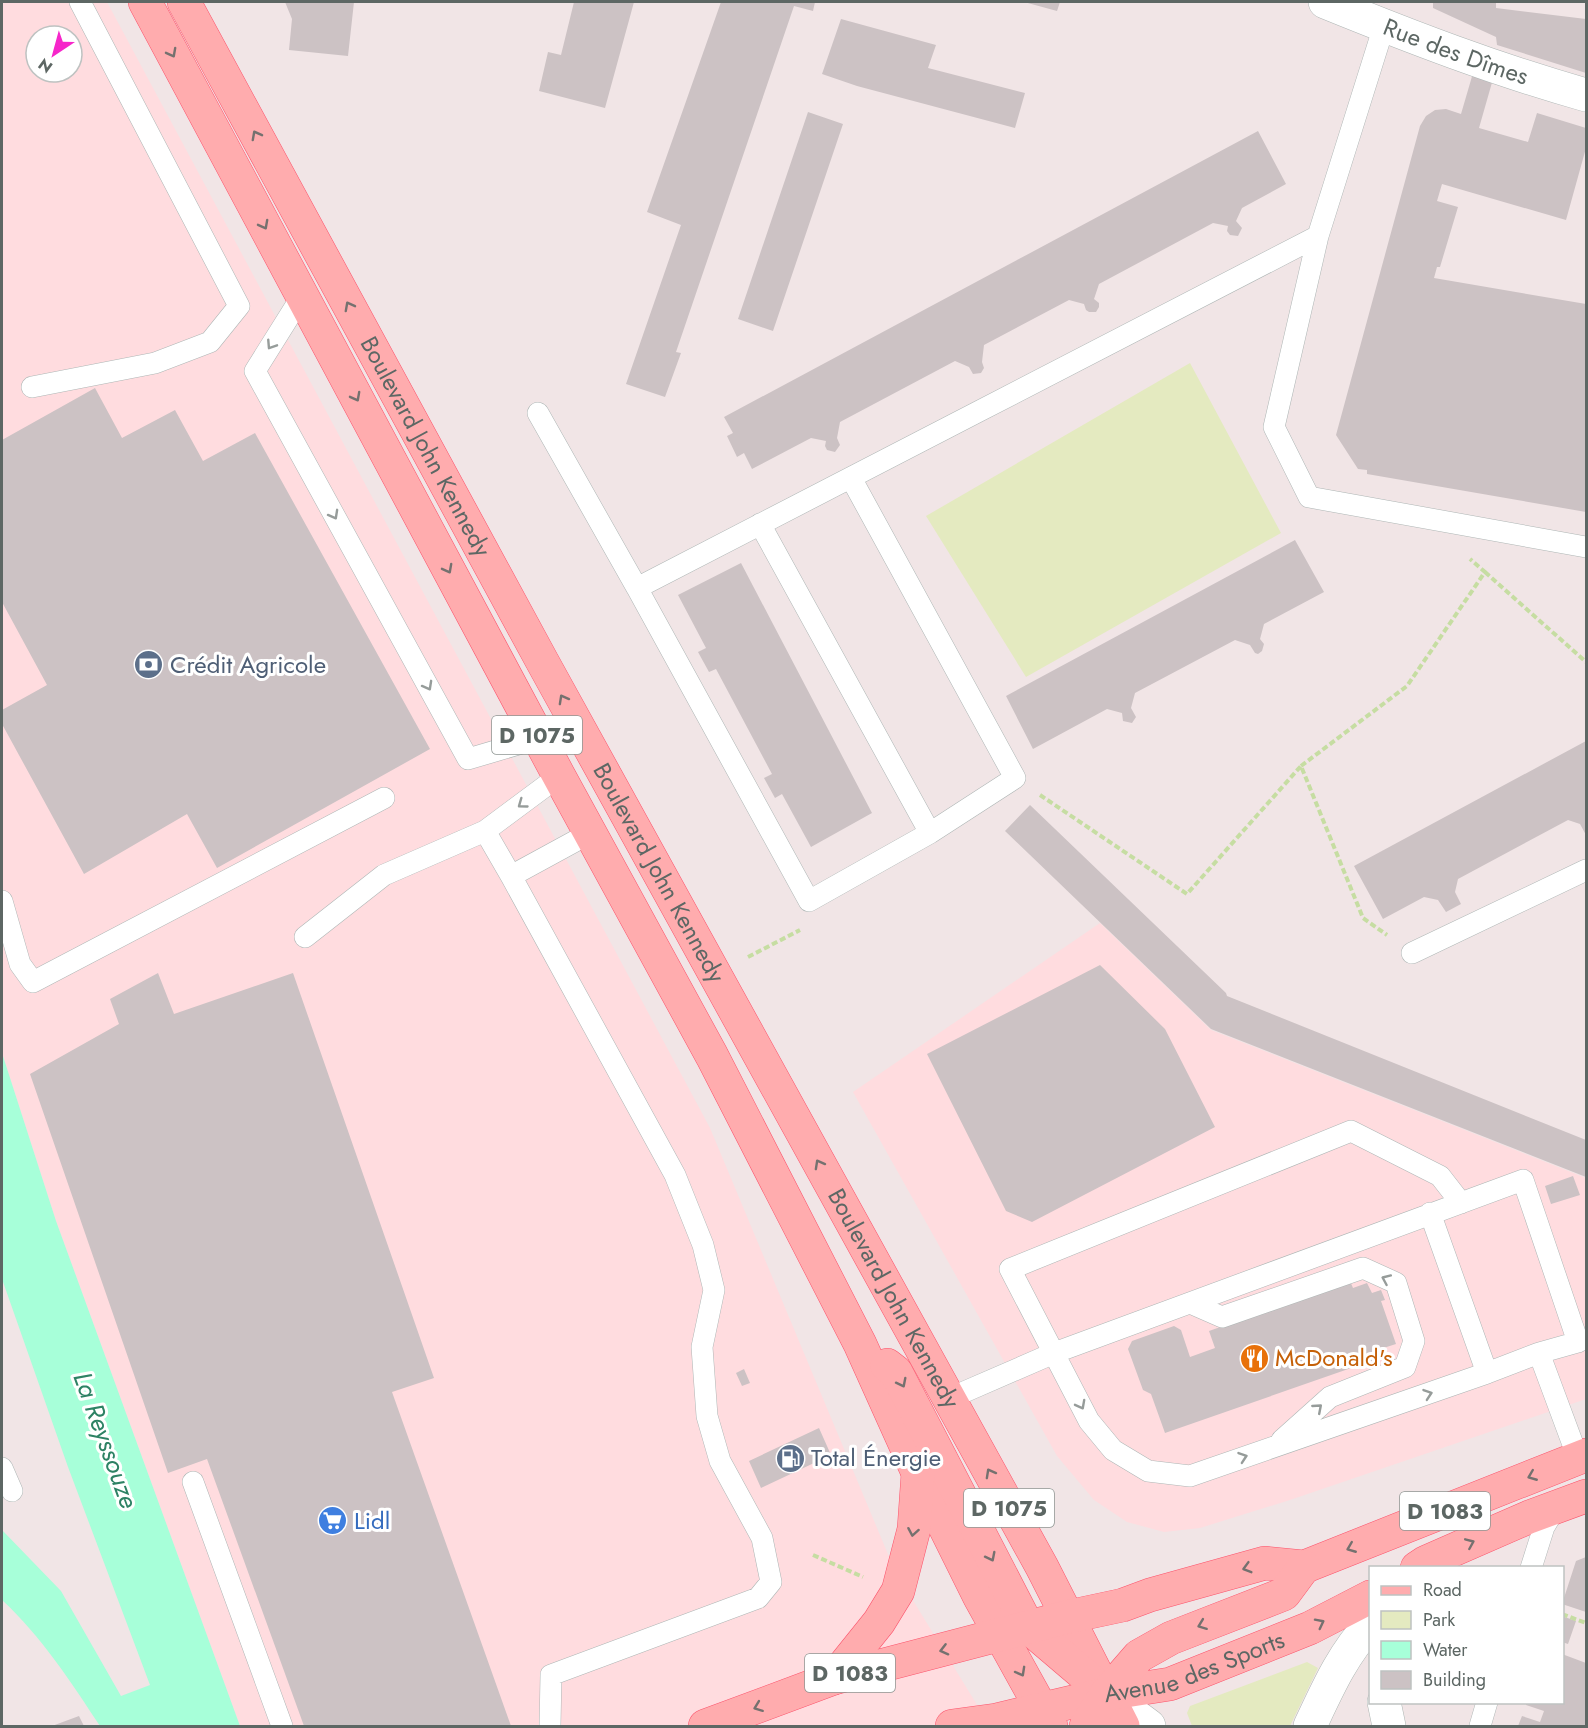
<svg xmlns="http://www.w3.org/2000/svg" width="1588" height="1728" viewBox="0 0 1588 1728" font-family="Jost,sans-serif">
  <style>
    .commercial { fill: #ffdcdf; fill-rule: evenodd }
    .green { fill: #e4eac0 }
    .water { fill: #a7ffd9 }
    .building { fill: #ccc2c4 }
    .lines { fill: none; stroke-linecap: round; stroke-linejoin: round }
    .service-casing { stroke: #aeb6b5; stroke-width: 22 }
    .minor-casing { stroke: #aeb6b5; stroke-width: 34 }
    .secondary-casing { stroke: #aeb7b4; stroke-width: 34 }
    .primary-casing { stroke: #fc536c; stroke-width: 34 }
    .path { stroke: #c6dda2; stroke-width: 4; stroke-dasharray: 6 3; stroke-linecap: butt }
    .service { stroke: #fff; stroke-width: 21 }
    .minor { stroke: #fff; stroke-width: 33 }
    .secondary { stroke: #fff; stroke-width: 33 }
    .primary { stroke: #ffacae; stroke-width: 33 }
    .oneway { stroke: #75716f }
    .oneway2 { stroke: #969c9a }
    .labels { text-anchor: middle; stroke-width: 6; stroke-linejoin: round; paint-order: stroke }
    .shield { fill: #fff; stroke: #8e9592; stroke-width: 1.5 }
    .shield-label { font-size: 22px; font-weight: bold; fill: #5d6764 }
    .street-label { font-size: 24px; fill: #5d6764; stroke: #fff }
    .service-label { font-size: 24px; fill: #4e5e75; stroke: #fff; text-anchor: start }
    .food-label { font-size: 24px; fill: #c56008; stroke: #fff; text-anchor: start }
    .shop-label { font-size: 24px; fill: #366cbe; stroke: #fff; text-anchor: start }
    .water-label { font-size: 26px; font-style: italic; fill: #2d8264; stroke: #fff }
  </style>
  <rect width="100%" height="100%" fill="#f1e5e6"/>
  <path class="commercial" d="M2,2H107L710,1128L895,1571L990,1726H240L56,1221L2,1053ZM36,36H72V72H36Z
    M1100,923L1211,1030L1586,1178V1399L1290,1500L1200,1528L1164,1532L1127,1522L1094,1500L1057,1456L853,1092Z"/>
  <path class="green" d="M1190,363L1281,533L1026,677L926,516Z
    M1307,1662L1318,1668L1290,1726H1192L1187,1713L1190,1706Z"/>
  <path class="water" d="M2,1053L56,1221L240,1726H100C71,1682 41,1636 2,1600V1530L61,1591L121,1696L150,1685L68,1467L2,1279Z"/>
  <path class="building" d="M285,2H354L348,56L289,50L292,19Z
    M574,2H634L605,108L539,91L548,52L561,55Z
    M721,2H815L813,11L794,6L676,352L681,353L665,397L626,384L681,225L647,212Z
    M1024,2H1060L1057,11Z
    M1433,2H1496V8L1586,19V73L1497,45L1496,37L1433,8Z
    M841,19L936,45L928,68L1025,93L1015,128L857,86L822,74Z
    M1473,73L1493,79L1479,128L1528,142L1537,113L1586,128V148L1566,220L1442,184L1437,201L1458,207L1440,267H1437L1434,278L1586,304V512L1367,474V470L1358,469L1336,435L1420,126L1426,116L1435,110L1446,109L1461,114Z
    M808,112L843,124L773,331L738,319Z
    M1258,131L1286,184L1242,208L1236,221L1242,228L1238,236L1230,235L1227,231L1228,226L1213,223L1099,284L1094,299L1099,303V307L1096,312H1089L1086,310L1084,304L1069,300L984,345L982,362L984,368L981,373L973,374L969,367L955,361L840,422L837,438L840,445L835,452L827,450L825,446L826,441L811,438L752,469L744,453L737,457L727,436L733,433L724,417Z
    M95,388L122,438L175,410L203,461L255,433L430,749L217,868L187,814L84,874L2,724V710L47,685L2,602V440Z
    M1295,540L1324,592L1264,624L1260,639L1264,644L1262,651L1258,654L1255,653L1250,645L1235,640L1135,693L1131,708L1136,717L1132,723L1123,721L1122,713L1107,709L1033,749L1006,696Z
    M741,563L872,813L811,847L782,794L775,798L764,778L772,774L716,669L709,672L698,652L706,648L678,595Z
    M1586,741V835L1580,824L1568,820L1458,879L1455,892L1461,904L1446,912L1438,900L1424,897L1383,919L1354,866Z
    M1030,805L1226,993L1227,996L1586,1140V1177L1211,1029L1005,831Z
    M1100,965L1165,1029L1215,1127L1032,1222L1006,1211L927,1054Z
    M158,973L174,1014L293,973L434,1378L392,1392L511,1726H304L207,1459L168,1473L30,1074L119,1024L110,999Z
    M1573,1176L1580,1195L1551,1204L1545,1186Z
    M1350,1281L1353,1288L1367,1283L1372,1293L1381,1290L1385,1300L1381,1301L1396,1344L1374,1351L1377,1359L1165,1433L1151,1394L1143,1390L1128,1349L1132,1341L1174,1326L1181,1330L1190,1357L1215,1348L1209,1331Z
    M744,1369L750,1383L742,1386L736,1373Z
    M819,1428L831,1455L761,1488L749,1461Z
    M1586,1557V1612L1562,1604L1576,1561Z
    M1562,1616L1576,1621L1568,1644L1562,1642Z
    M1562,1654L1586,1663V1726H1518L1522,1716L1540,1722L1544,1711L1526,1705V1702H1562Z
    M79,1716L84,1726H52Z"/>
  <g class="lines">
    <defs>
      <path id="service" d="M1318,236L1274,427L1309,497L1586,547
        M302,296L255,371L468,759L539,738
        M32,387L155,363L210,342L239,306L80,2
        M538,413L637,588
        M851,478L1015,778L930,833
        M760,524L930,833L809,901L637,588C864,471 1091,353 1318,236L1384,26
        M485,831L559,776
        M511,876L590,833
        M2,901L20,964L33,982L384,798
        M305,937L384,875L485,831L511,876L675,1175L703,1245L714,1290L702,1347L707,1416L720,1461L762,1538L771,1582L758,1598L551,1675L550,1726
        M1412,953L1586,870
        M1430,1213L1487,1373
        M1190,1303L1222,1317L1363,1268L1396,1283L1414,1341L1405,1367L1330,1397L1282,1440
        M1539,1353L1578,1458
        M948,1399L1054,1353L1523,1180L1578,1342L1539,1353L1487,1373L1190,1476L1148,1471L1113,1450L1089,1421L1010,1269L1351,1131L1440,1176L1461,1203
        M2,1468L12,1491
        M193,1482L282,1726
        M1531,1568L1544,1527L1556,1507
        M1480,1726L1487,1702"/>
      <g id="minor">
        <path id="s1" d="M1325,2C1411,37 1497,70 1586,95"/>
      </g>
      <path id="secondary" d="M1106,1694L1149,1726
        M1384,1702L1389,1726
        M1310,1726C1327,1690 1342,1655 1370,1625"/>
      <g id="primary">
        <path d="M145,2L559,776L712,1056L860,1344L918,1473L979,1596L1051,1726"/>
        <path id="s2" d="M184,2L542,661L1042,1567L1123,1726"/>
        <path d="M887,1365L896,1372L1028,1627L1095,1684"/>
        <path d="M1417,1568L1426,1562L1529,1517L1586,1496"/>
        <path d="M834,1678L879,1622L898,1591L914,1529L918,1473"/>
        <path d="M705,1726L834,1678L1067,1617L1123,1605L1150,1595L1265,1563L1304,1567L1586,1455"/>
        <path id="s3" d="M952,1726L996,1720L1106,1694L1170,1684L1310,1628L1370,1597"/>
        <path d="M1086,1726L1106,1694L1139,1656L1171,1638L1284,1594L1304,1567"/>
      </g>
    </defs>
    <use href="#service" class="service-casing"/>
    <use href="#minor" class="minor-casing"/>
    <use href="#secondary" class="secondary-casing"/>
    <use href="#primary" class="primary-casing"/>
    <path class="path" d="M1485,572L1586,662
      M1301,766L1407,686L1485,572L1470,559
      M1040,795L1187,894L1301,766L1363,918L1387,935
      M748,957L800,930
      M813,1555L863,1577
      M1562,1614L1586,1623"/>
    <use href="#service" class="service"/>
    <use href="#minor" class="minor"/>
    <use href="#secondary" class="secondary"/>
    <use href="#primary" class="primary"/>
  </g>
  <defs><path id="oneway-chevron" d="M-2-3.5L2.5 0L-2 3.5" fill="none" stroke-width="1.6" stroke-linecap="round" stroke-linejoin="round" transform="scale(1.5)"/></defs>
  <g class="oneway">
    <use href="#oneway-chevron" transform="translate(172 53) rotate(62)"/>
    <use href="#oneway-chevron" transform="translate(256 135) rotate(-118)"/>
    <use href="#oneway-chevron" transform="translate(264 225) rotate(62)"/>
    <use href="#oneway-chevron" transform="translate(349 306) rotate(-118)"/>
    <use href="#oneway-chevron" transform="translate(356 397) rotate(62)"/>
    <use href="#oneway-chevron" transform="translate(448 569) rotate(62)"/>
    <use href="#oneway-chevron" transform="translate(563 699) rotate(-119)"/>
    <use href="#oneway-chevron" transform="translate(819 1164) rotate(-119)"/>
    <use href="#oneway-chevron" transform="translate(902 1383) rotate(63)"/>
    <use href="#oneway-chevron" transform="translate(990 1473) rotate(-119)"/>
    <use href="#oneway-chevron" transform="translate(1532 1476) rotate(158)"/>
    <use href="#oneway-chevron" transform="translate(913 1532) rotate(100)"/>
    <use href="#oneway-chevron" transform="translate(1470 1543) rotate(-23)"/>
    <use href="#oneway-chevron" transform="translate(1351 1548) rotate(158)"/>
    <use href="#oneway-chevron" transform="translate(991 1557) rotate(63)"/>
    <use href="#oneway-chevron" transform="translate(1247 1568) rotate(164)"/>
    <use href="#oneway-chevron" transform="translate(1320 1623) rotate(-27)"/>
    <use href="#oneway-chevron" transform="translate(1202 1625) rotate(159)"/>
    <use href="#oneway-chevron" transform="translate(944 1650) rotate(166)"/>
    <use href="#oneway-chevron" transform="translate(1021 1672) rotate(61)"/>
    <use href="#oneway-chevron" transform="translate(758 1707) rotate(159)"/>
  </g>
  <g class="oneway2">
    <use href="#oneway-chevron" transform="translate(271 345) rotate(123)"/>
    <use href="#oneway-chevron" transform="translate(334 515) rotate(61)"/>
    <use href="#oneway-chevron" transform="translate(428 686) rotate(61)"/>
    <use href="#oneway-chevron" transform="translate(522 804) rotate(144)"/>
    <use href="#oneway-chevron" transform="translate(1386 1279) rotate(-156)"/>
    <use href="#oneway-chevron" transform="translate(1428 1394) rotate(-19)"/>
    <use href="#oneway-chevron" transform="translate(1081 1405) rotate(62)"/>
    <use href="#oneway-chevron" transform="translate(1318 1408) rotate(-41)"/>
    <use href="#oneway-chevron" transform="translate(1243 1457) rotate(-19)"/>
  </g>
  <defs>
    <symbol id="bank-disc" viewBox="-11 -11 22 22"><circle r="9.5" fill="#5c6f8a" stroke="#fff"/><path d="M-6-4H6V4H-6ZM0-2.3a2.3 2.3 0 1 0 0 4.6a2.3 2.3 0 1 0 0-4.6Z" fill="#fff"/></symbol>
    <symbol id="restaurant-disc" viewBox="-11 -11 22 22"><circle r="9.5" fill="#e8710a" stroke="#fff"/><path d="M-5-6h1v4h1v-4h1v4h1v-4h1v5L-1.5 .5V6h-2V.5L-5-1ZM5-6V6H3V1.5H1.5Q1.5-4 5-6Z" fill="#fff"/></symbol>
    <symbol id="fuel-disc" viewBox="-11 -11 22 22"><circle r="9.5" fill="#5c6f8a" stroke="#fff"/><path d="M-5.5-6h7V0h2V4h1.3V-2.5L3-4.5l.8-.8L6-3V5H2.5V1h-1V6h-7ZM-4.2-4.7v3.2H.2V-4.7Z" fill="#fff"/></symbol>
    <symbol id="supermarket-disc" viewBox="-11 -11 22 22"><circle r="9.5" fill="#3f7fe0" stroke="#fff"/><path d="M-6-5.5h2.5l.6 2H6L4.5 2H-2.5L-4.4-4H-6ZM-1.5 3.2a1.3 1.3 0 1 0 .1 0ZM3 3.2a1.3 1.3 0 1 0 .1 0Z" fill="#fff"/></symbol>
  </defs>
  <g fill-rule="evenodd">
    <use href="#bank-disc" x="132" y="648" width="33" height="33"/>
    <use href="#restaurant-disc" x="1238" y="1342" width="33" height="33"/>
    <use href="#fuel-disc" x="774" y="1442" width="33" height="33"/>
    <use href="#supermarket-disc" x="316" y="1504" width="33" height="33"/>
  </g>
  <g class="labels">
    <g class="shield">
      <rect x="492" y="716" width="90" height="38" rx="4.5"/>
      <rect x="964" y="1489" width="90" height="38" rx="4.5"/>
      <rect x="1400" y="1492" width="90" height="38" rx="4.5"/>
      <rect x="805" y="1654" width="90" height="38" rx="4.5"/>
    </g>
    <g class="shield-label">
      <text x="537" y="743">D 1075</text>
      <text x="1009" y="1516">D 1075</text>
      <text x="1445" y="1519">D 1083</text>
      <text x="850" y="1681">D 1083</text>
    </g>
    <g class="street-label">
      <text dy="8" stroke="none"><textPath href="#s1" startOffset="140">Rue des Dîmes</textPath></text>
      <text dy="8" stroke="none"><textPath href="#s2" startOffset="506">Boulevard John Kennedy</textPath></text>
      <text dy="8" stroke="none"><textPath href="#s2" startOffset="992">Boulevard John Kennedy</textPath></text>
      <text dy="8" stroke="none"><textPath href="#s2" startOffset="1478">Boulevard John Kennedy</textPath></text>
      <text dy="8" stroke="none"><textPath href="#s3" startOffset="250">Avenue des Sports</textPath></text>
    </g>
    <g class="service-label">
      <text x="170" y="673">Crédit Agricole</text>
      <text x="811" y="1466">Total Énergie</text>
    </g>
    <g class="food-label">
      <text x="1275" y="1366">McDonald's</text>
    </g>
    <g class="shop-label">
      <text x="354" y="1529">Lidl</text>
    </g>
    <g class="water-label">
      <text transform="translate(106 1440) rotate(70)" y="9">La Reyssouze</text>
    </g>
  </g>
  <rect width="1588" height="1728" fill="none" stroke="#5d6764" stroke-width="6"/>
  <rect x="1369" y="1566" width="195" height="138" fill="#ffffff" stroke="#bec2c1" stroke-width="1.5"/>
  <rect x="1381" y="1586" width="30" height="9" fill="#ffacae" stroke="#bec2c1" stroke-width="1.5"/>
  <text x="1423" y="1596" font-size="18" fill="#5d6764">Road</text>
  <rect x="1381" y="1611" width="30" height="18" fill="#e4eac0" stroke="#bec2c1" stroke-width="1.5"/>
  <text x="1423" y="1626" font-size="18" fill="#5d6764">Park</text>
  <rect x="1381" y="1641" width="30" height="18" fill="#a7ffd9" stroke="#bec2c1" stroke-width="1.5"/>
  <text x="1423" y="1656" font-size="18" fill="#5d6764">Water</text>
  <rect x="1381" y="1671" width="30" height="18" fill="#ccc2c4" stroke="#bec2c1" stroke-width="1.5"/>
  <text x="1423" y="1686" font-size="18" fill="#5d6764">Building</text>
  <g transform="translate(54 54) rotate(216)"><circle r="28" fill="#ffffff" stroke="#bec2c1" stroke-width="1.5"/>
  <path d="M0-4.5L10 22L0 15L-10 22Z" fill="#f626ca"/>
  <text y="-9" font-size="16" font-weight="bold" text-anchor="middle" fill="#5d6764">N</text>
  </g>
</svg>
